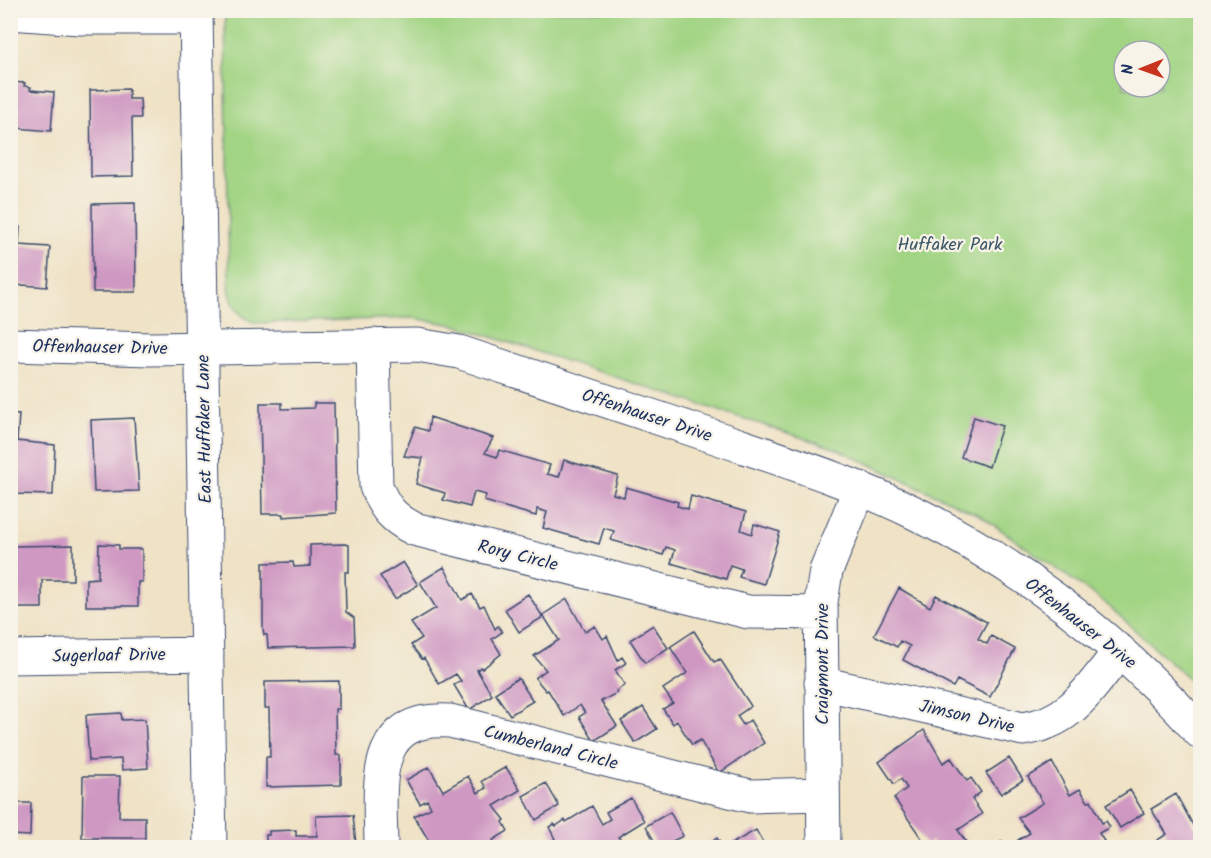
<svg xmlns="http://www.w3.org/2000/svg" width="1211" height="858" viewBox="0 0 1211 858" font-family="Kalam,sans-serif">
  <style>
    .green { fill: #a1d483; stroke: #5e8270; stroke-width: 1.5; fill-rule: evenodd }
    .building { fill: #cf98c2 }
    .lines { fill: none; stroke-linecap: round; stroke-linejoin: round }
    .minor-casing { stroke: #3b4a6d; stroke-width: 35 }
    .minor { stroke: #fff; stroke-width: 33 }
    .labels { text-anchor: middle; stroke-width: 4.5; stroke-linejoin: round; paint-order: stroke }
    .park-label { font-size: 18px; fill: #3c5867; stroke: #f7f3e8 }
    .street-label { font-size: 18px; fill: #1b2f5e; stroke: #f7f3e8 }
  </style>
  <rect width="100%" height="100%" fill="#f7f3e8"/>
  <filter id="ink" filterUnits="userSpaceOnUse"><feTurbulence type="fractalNoise" baseFrequency=".0167" numOctaves="2"/><feDisplacementMap in="SourceGraphic" scale="12" xChannelSelector="R" yChannelSelector="G"/><feConvolveMatrix kernelMatrix="1 2 1 2 8 2 1 2 1" color-interpolation-filters="sRGB"/></filter>
  <filter id="wash" filterUnits="userSpaceOnUse"><feTurbulence type="fractalNoise" baseFrequency=".008" numOctaves="4" result="noise"/><feDisplacementMap in="SourceGraphic" scale="24" xChannelSelector="R" yChannelSelector="G"/><feGaussianBlur stdDeviation="1.35" result="paint"/><feColorMatrix in="noise" values="0 0 0 0 0 0 0 0 0 0 0 0 0 0 0 0 0 1.4 0 .05"/><feComposite in="paint" operator="in"/></filter>
  <g filter="url(#wash)">
    <rect width="100%" height="100%" fill="#efe2c5"/>
    <path class="green" d="M225,11H1200V689L1103,601L981,516L837,449L455,325L413,318L255,323C237,315 232,306 229,287ZM1124,51H1160V87H1124Z"/>
    <g id="blocks">
      <path class="building" d="M10,82L25,83L24,86L31,87L30,90L54,92L51,131L17,128L16,141H10Z
        M129,89V99H140L141,118H132L133,176L91,177L90,90Z
        M135,203L136,292H93L92,204Z
        M10,227H20L19,245L50,247L47,287L23,285L18,286V291L10,290Z
        M260,403H282V409L314,408V403H334L336,513L283,517V514H262Z
        M10,414L19,415L17,441L55,445L53,495L15,494V478H10Z
        M430,417L493,438L485,453L497,457L499,450L550,465L547,474L559,477L564,460L618,476L613,494L624,497L626,487L678,502L677,506L688,509L691,496L746,512L741,530L752,534L754,524L780,532L764,584L739,577L742,569L730,565L726,579L671,563L675,550L666,547L663,555L611,540L614,531L604,528L599,544L543,528L547,512L537,509L536,516L484,501L486,495L474,492L470,507L443,500L445,493L416,484L423,458L404,456L415,427L428,431Z
        M974,417L1002,426L989,467L961,457Z
        M134,418L139,491L94,492L91,420Z
        M99,544L119,545V549H142V582H138V606H86V579L98,578Z
        M345,544L349,545V572H345L346,612L354,618L355,646L268,648L267,635H264L263,629V563L293,562L294,567L310,566V545Z
        M73,545V580H42V608H12L13,546Z
        M403,562L418,585L395,599L380,576Z
        M444,567L462,600L472,594L480,607L484,605L495,629L498,626L502,632L492,639L501,654L482,669L481,667L477,670L492,695L469,710L454,685L461,681L456,674L439,684L424,658L422,659L411,645L422,638L411,623L436,608L420,582Z
        M899,588L930,607L936,595L956,606L987,622L978,639L987,644L991,636L1015,649L990,697L957,680L953,687L933,676L903,660L910,646L900,641L897,647L874,635Z
        M528,594L543,617L519,632L505,609Z
        M567,599L585,632L595,626L603,639L607,636L618,660L622,657L626,663L615,670L625,685L616,691L617,693L601,701L617,726L594,741L579,717L585,713L580,705L564,716L548,690L546,691L535,678L546,670L534,656L559,640L543,615Z
        M653,625L668,648L645,663L630,640Z
        M694,631L714,662L720,659L751,706L737,716L743,725L750,720L764,743L719,773L700,740L692,745L677,721L673,724L663,709L673,703L663,689L687,673L670,647Z
        M518,678L533,701L510,715L495,693Z
        M339,681V709H335L336,755H341V785L266,787V757H270L269,708H265V682Z
        M643,707L657,729L635,743L621,721Z
        M121,713L122,720L145,719L148,768L122,770L121,759L89,761L86,715Z
        M924,730L943,763L951,758L967,781L971,778L981,792L972,799L982,814L958,830L970,848H936L931,841L926,845L894,798L907,788L901,779L894,784L879,762Z
        M1009,758L1023,780L1001,794L986,773Z
        M1052,762L1070,795L1080,789L1088,802L1091,800L1102,823L1106,821L1110,827L1099,833L1108,848L1022,846L1018,840L1030,833L1018,818L1043,803L1028,777Z
        M429,767L443,791L468,776L478,793L486,788L482,781L506,767L520,790L494,806L505,820L503,822L508,831L493,840L497,848H418L429,841L414,816L431,808L427,800L420,804L406,780Z
        M83,776H120L119,817H145V838H82Z
        M546,783L559,806L536,820L523,796Z
        M1130,790L1144,813L1120,828L1106,805Z
        M1176,794L1194,827L1200,822V848H1145L1167,834L1151,809Z
        M631,798L644,821L618,837L628,848H538L555,839L549,827L554,824L556,826L565,820L566,822L592,806L602,824L610,819L606,812Z
        M10,803H31L30,836L10,835Z
        M670,812L683,836L658,848L646,826Z
        M353,815L356,845H350V848H266V835H269V831L296,830V836H317L316,816Z
        M756,830L766,848H733L731,844Z
        M717,838L723,848H701Z
        M1002,841L1006,848H992Z"/>
    </g>
  </g>
  <g filter="url(#ink)">
    <use href="#blocks" fill-opacity="0" stroke="#3b4a6d" stroke-width="1.5"/>
    <g class="lines">
      <defs>
        <path id="minor" d="M196,10L210,848
          M10,13L80,18H196
          M10,345L151,349L417,345L459,352C543,380 627,408 712,436C782,460 853,482 919,515C1025,569 1121,643 1200,732
          M373,345L376,486C384,508 393,518 414,529L748,612L820,613
          M10,657L207,654
          M821,683L1023,729C1073,722 1090,687 1120,651
          M381,848C381,791 367,715 450,721L750,796L823,794
          M824,848L821,602L826,571L860,488"/>
      </defs>
      <use href="#minor" class="minor-casing"/>
      <use href="#minor" class="minor"/>
    </g>
  </g>
  <g class="labels">
    <g class="park-label">
      <text x="950" y="250">Huffaker Park</text>
    </g>
    <g class="street-label">
      <text transform="translate(100 347) rotate(1)" y="6">Offenhauser Drive</text>
      <text transform="translate(647 415) rotate(18)" y="6">Offenhauser Drive</text>
      <text transform="translate(204 429) rotate(-91)" y="6">East Huffaker Lane</text>
      <text transform="translate(518 555) rotate(14)" y="6">Rory Circle</text>
      <text transform="translate(1081 623) rotate(38)" y="6">Offenhauser Drive</text>
      <text transform="translate(109 655) rotate(-1)" y="6">Sugerloaf Drive</text>
      <text transform="translate(822 664) rotate(-90)" y="6">Craigmont Drive</text>
      <text transform="translate(967 716) rotate(13)" y="6">Jimson Drive</text>
      <text transform="translate(551 747) rotate(14)" y="6">Cumberland Circle</text>
    </g>
  </g>
  <rect width="1211" height="858" fill="none" stroke="#f7f3e8" stroke-width="36"/>
  <g transform="translate(1142 69) rotate(269)"><circle r="28" fill="#f7f3e8" stroke="#9fa5b1" stroke-width="1.5"/>
  <path d="M0-4.5L10 22L0 15L-10 22Z" fill="#c8321e"/>
  <text y="-9" font-size="16" font-weight="bold" text-anchor="middle" fill="#1b2f5e">N</text>
  </g>
</svg>
